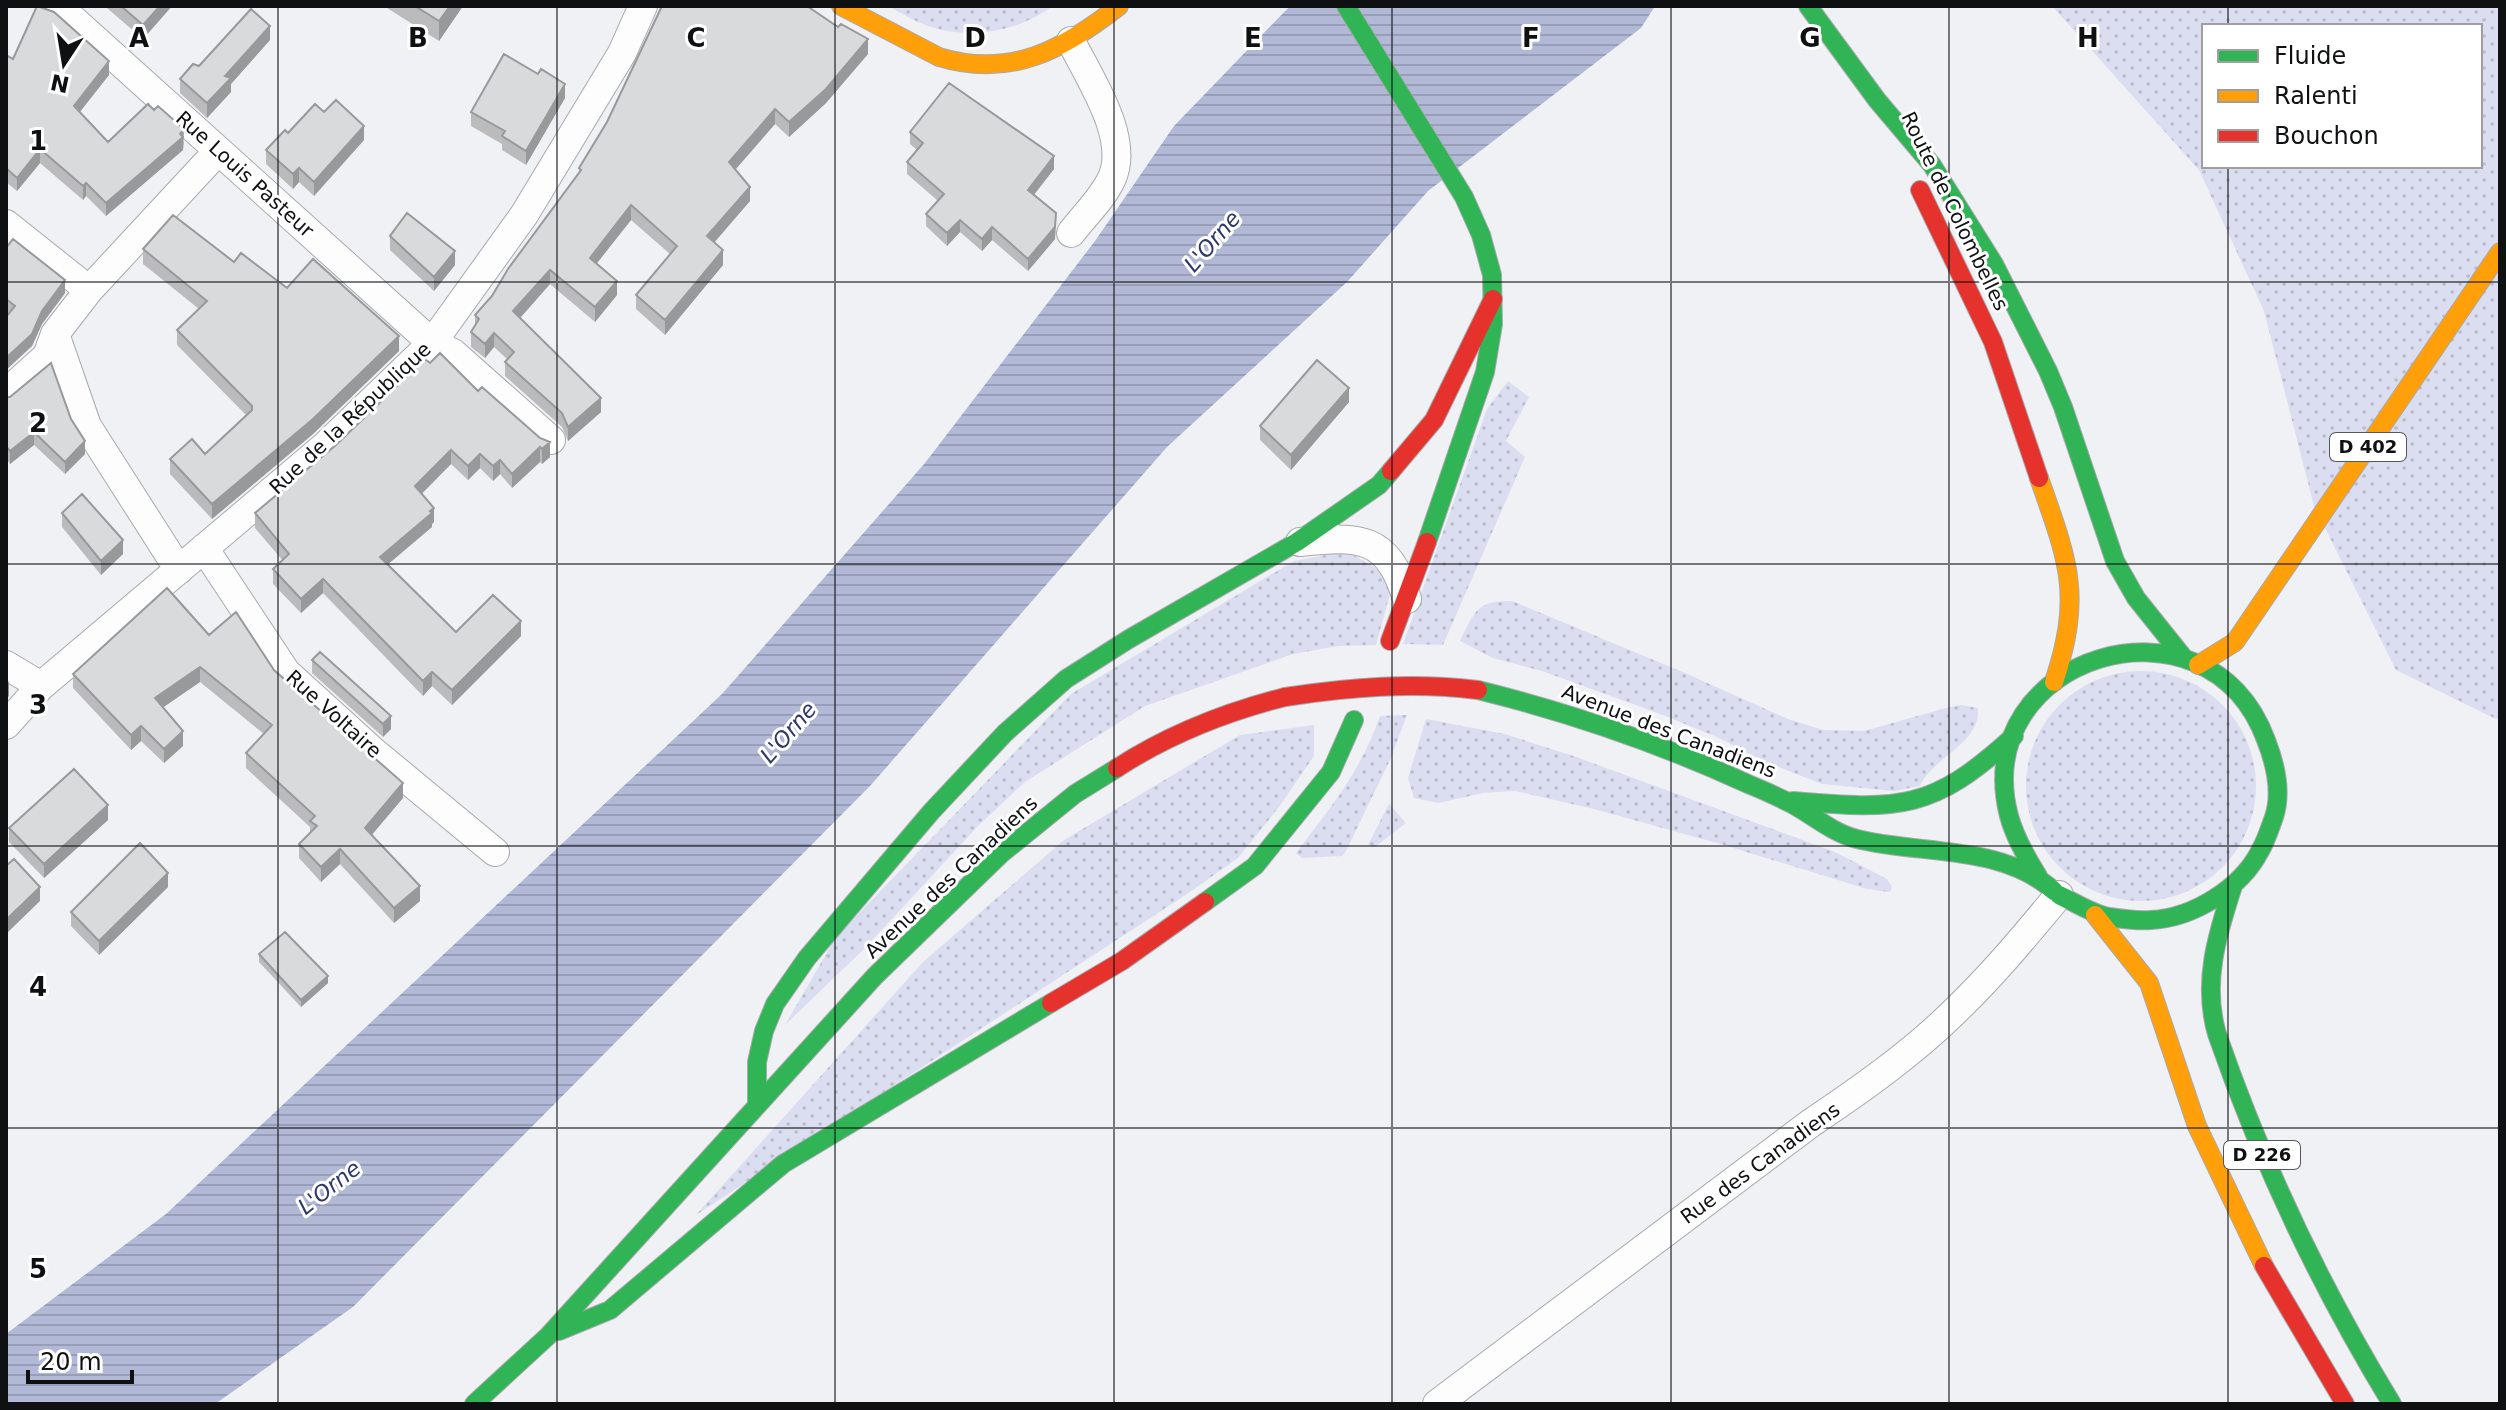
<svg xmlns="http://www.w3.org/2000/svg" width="2506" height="1410" viewBox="0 0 2506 1410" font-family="'DejaVu Sans',sans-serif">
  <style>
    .grass { fill: url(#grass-dots); fill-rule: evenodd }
    .water { fill: url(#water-rules) }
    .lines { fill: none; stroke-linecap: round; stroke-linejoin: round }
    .street-casing { stroke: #a8a9ac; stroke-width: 30 }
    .fast-casing { stroke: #a8a9ac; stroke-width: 20 }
    .slow-casing { stroke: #a8a9ac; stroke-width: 20 }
    .jam-casing { stroke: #a8a9ac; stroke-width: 20 }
    .street { stroke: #fdfdfe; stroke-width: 28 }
    .fast { stroke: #30b455; stroke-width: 18 }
    .slow { stroke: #ff9f0a; stroke-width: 18 }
    .jam { stroke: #e5322d; stroke-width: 18 }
    .jam-bridge-casing { stroke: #a8a9ac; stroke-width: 20; stroke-linecap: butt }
    .jam-bridge { stroke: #e5322d; stroke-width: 18 }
    .wall { fill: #bbbbbd }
    .shaded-wall { fill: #98999a }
    .building { fill: #d9dadc; stroke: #98999a; stroke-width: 2 }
    .grid { fill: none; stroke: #0f1012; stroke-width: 2; stroke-opacity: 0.55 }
    .labels { text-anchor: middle; stroke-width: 6; stroke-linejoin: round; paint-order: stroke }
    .shield { fill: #fff; stroke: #575859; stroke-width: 2 }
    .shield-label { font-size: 18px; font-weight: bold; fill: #0f1012 }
    .street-label { font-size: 20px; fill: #0f1012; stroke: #fff }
    .water-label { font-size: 22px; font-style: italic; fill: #2e376a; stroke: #fff }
    .grid-label { font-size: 26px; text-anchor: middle; font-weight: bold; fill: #0f1012; stroke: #fff; stroke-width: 6; stroke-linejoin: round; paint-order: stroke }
  </style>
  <defs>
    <pattern id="grass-dots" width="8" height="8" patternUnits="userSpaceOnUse" patternTransform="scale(2)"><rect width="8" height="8" fill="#dadef0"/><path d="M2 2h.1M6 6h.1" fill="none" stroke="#babdcd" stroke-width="1.8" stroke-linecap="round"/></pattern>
    <pattern id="water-rules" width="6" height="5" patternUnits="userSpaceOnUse" patternTransform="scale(2)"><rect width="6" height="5" fill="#b2b9d6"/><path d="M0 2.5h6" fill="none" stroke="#989eb7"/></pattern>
  </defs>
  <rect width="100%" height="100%" fill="#f0f1f5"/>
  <path class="grass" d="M888,6H1053C1017,32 970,40 928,26C914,21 901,13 888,6Z
    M2052,6H2500V721L2396,670L2314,506L2264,311L2199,170ZM2204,26H2480V166H2204Z
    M1508,381L1529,397L1506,441L1525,457L1443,645L1403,644L1487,409Z
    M1346,551L1385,573L1390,594L1376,645L1338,646L1293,654L1145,706L1025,782L978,826L865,948L785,1025L836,937L1071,694L1294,561Z
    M1512,601L1685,673L1788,719L1823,730L1864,731L1946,708L1961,705L1978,708C1981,743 1934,756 1920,786L1894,791L1822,784L1761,760L1717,737L1663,715L1542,671L1493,658L1460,641C1475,611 1476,601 1512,601Z
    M2026 786a115 115 0 1 1 230 0a115 115 0 1 1-230 0Z
    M1407,715L1390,760L1346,851L1342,856L1302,858L1296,853C1331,807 1361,771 1380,716Z
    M1426,719L1505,734L1576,757L1835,852L1887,879L1892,887L1890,892L1867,889L1724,845L1594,809L1515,791L1483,793L1438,803L1414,798L1408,778Z
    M1314,725V756L1279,807L1238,858L1187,894L696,1215L923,962L1064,840L1240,735Z
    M1389,804L1406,823L1375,847L1368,845Z"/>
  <path class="water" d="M1290,6H1655L1641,28L1428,191L1347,282L1167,447L870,786L353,1307L215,1404H6V1334L166,1214L722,694L925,463L1095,241L1174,126Z"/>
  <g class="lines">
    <defs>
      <path id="street" d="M58,6L432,343L453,353L551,440
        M6,224L89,290
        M1071,233C1084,216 1103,198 1112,178C1130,137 1089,78 1071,41
        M55,334L87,426L179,570
        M6,393L47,356L55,334L89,290L218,151
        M1300,542C1359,536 1388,535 1407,599
        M204,548L286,672L374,752L495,852
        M6,665L41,686
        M6,725L41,686L324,447L432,343L524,215L622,53L643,6
        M1437,1404L1811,1123C1860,1090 1910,1055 1952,1014C1991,977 2025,936 2059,895"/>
      <path id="fast" d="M1346,6L1464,197L1481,235L1492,275L1493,324L1485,372L1427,542
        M1808,6L1877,100L1932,165L1994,264L2048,371L2063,407L2115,561L2136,598L2184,658
        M1478,690C1571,713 1661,744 1748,784C1763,790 1778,797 1792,804C1814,816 1833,833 1857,839C1921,855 2002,844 2054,891
        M1793,801C1900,810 1932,811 2014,736
        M2038,876C2026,857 2015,838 2009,816C1967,656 2208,582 2266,740C2275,763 2282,793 2274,817C2270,828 2266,841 2260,851C2241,888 2193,918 2151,920C2138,921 2122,919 2109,917C2092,914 2074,902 2059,895
        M2233,886C2217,935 2202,983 2217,1034C2262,1164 2320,1286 2392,1404
        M1205,902L1255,866L1331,772L1354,720
        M757,1106V1062L764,1031L775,1004L807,958L931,812L1005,733L1066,679L1129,639L1297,542L1379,485L1391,471
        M559,1331L610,1310L783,1164L1051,1003
        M474,1404L548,1336L875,976L1001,854L1075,794L1117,768"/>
      <path id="slow" d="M841,6L939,57C1011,79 1064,49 1119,6
        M2039,478C2068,561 2083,594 2054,682
        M2198,665L2235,642L2500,252
        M2095,915L2149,983L2197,1126L2264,1266"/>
      <path id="jam" d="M1920,190L1993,342L2039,478
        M1391,471L1434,420L1493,299
        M1390,641L1427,542
        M1117,768C1168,735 1226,712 1285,697
        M1051,1003L1122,961L1205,902
        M2264,1266L2345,1404"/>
    </defs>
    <use href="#street" class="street-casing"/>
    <use href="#fast" class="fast-casing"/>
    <use href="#slow" class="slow-casing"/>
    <use href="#jam" class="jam-casing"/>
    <use href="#street" class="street"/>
    <use href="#fast" class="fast"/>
    <use href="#slow" class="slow"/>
    <use href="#jam" class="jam"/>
    <defs>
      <path id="jam-bridge" d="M1285,697C1350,687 1413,682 1478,690"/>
    </defs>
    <use href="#jam-bridge" class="jam-bridge-casing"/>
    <use href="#jam-bridge" class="jam-bridge"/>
  </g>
  <path class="wall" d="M107,6H172L143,39L107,8Z
    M384,6H463L439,41Z
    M270,40L231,84V92L207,118L180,93V79L199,66Z
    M868,54L826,103L789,137L775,124L735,169L750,201L714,242L723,265L665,335L636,309V295L670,254L631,220L596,264L617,295L595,322L550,284L520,318L601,412L568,441L562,427L505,376V362L507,359L494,347L485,358L471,347V332L475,327V315L492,296L579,172V168Z
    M6,55L13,59L109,75L80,112L108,142H184L183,150L106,216L86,196L83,200L40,163L17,191L6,182Z
    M565,98L526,165L502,150V144L471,126V112Z
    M324,112L364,140L314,196L299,182L293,189L266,164V150L288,133Z
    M910,132L1054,169L1034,195L1056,226L1055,239L1028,271L992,240L982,251L960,232L947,246L926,226V214L938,201L907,174V162L917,150L910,144Z
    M390,236L455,265L434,291L390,250Z
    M6,248L65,293L42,324L32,346L6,370V317L9,314L6,311Z
    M143,249L234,262L287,288L399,351L313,434L212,519L170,474V459L205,454L246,415L177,345V330L199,309L143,264Z
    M430,363L478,391L550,457L542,464L540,462L512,488L500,474L493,481L480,468L468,480L451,464L422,494L434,522L432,524V527L388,564L456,632L521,636L452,705L432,686L423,696L323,593L301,613L273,584V569L283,561L255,528V513Z
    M6,397L71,419L85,454L65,474L34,445L10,464L6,458Z
    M1349,402L1291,470L1260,440V426Z
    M62,513L123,554L101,575L62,527Z
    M209,635L274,670L403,798L371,835L420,901L394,923L340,864L321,882L299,858V844L310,832V827L246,768V753L264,734L200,682L163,707L183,746L164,763L141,741L131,750L73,688V674Z
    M312,660L391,729L383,737L312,673Z
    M108,820L44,878L9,842V828Z
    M168,887L99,955L71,926V912Z
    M259,954L328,983L301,1007L259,962Z"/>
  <path class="shaded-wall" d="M160,6H172L143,39V25Z
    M450,6H463L439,41V21Z
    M270,26V40L231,84V92L207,118V103L225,76Z
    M868,39V54L826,103L789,137V122Z
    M109,61V75L74,119V106Z
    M565,84V98L526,165V151Z
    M775,109V124L729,177V162Z
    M364,126V140L314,196V182Z
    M184,129L183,150L106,216V203Z
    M40,149V163L17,191V178Z
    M1054,156V169L1028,202V190Z
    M299,168V182L293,189V174Z
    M86,183V196L83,200V186Z
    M750,187V201L707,251V236Z
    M631,205V220L590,272V258Z
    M1056,213L1055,239L1028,271V259Z
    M960,220V232L947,246V233Z
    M992,227V240L982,251V239Z
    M723,250V265L665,335V320Z
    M455,251V265L434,291V277Z
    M550,270V284L513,326V311Z
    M65,280V293L42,324L32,346L6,370V358Z
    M617,281V295L595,322V307Z
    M494,333V347L485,358V344Z
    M399,336V351L313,434L212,519V504Z
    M1349,388V402L1291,470V455Z
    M601,398V412L568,441V427Z
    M34,432V445L10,464V451Z
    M85,441V454L65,474V462Z
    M550,442V457L542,464V449Z
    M540,447V462L512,488V474Z
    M451,450V464L415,500V486Z
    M480,454V468L468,480V466Z
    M500,460V474L493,481V466Z
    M434,508V522L432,524V527L380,571V557Z
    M123,540V554L101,575V561Z
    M323,579V593L301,613V599Z
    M521,621V636L452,705V690Z
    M200,667V682L155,713V698Z
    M432,672V686L423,696V681Z
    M9,681V696L6,700V685Z
    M391,716V729L383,737V724Z
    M141,726V741L131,750V735Z
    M183,731V746L164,763V749Z
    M403,783V798L365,843V828Z
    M108,805V820L44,878V864Z
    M340,849V864L321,882V867Z
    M168,873V887L99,955V941Z
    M420,886V901L394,923V908Z
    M40,887V901L6,934V920Z
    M328,976V983L301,1007V1000Z"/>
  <path class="building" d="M37,6L54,12L109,61L74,106L108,142L148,104L154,110L158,106L184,129L180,134L183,137L106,203L86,183L83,186L40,149L17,178L6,168V55L13,59Z
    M121,6H160L143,25Z
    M415,6H450L439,21Z
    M662,6H807L838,27L841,24L868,39L826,89L789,122L775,109L729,162L750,187L707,236L723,250L665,320L636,295L677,246L631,205L590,258L617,281L595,307L550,270L513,311L601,398L568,427L562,413L505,362L514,352L494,333L485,344L471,332L479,319L475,315L492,296L508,269L581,170L579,168L607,122Z
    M251,9L270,26L225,76L231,78L207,103L180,79L193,64L199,66Z
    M504,54L538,74L541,69L565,84L526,151L502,136L505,131L471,112Z
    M949,83L1054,156L1028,190L1056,213L1055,227L1028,259L992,227L982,239L960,220L947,233L926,214L944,194L907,162L923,143L910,132Z
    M336,100L364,126L314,182L299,168L293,174L266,150L285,130L288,133L315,104L324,112Z
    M407,213L455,251L434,277L390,236Z
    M173,215L234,262L241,253L287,288L313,259L399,336L313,419L212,504L170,459L192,439L205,454L252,410V406L177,330L207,301L143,249Z
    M13,239L65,280L42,311L32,334L6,358V317L15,306L6,299V248Z
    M440,353L478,391L482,387L540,438L550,442L542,449L540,447L512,474L500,460L493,466L480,454L468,466L451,450L415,486L434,508L430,511L432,513L380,557L456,632L493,595L521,621L452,690L432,672L423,681L323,579L301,599L273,569L289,554L255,513L336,445L425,359L430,363Z
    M1317,360L1349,388L1291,455L1260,426Z
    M51,363L71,419L85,441L65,462L34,432L10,451L6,446V397H10Z
    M82,494L123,540L101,561L62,513Z
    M167,588L209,635L236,612L274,670L403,783L365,828L420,886L394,908L340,849L321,867L299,844L317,826L310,821L315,816L246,753L272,725L200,667L155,698L183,731L164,749L141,726L131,735L73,674Z
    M320,652L391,716L383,724L312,660Z
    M74,769L108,805L44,864L9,828Z
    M140,843L168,873L99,941L71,912Z
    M14,859L40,887L6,920V866Z
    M285,932L328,976L301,1000L259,954Z"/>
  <path class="grid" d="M278,6V1404M557,6V1404M835,6V1404M1114,6V1404M1392,6V1404M1671,6V1404M1949,6V1404M2228,6V26M2228,166V1404M6,282H2500M6,564H2500M6,846H2500M6,1128H2500"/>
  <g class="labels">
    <g class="shield">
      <rect x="2330" y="433" width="76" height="28" rx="6"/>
      <rect x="2224" y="1141" width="76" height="28" rx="6"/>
    </g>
    <g class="shield-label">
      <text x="2368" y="453">D 402</text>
      <text x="2262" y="1161">D 226</text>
    </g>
    <g class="street-label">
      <text transform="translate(245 174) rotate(42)" y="7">Rue Louis Pasteur</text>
      <text transform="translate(1955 211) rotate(64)" y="7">Route de Colombelles</text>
      <text transform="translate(350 418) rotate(-43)" y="7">Rue de la République</text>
      <text transform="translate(334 714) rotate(42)" y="7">Rue Voltaire</text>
      <text transform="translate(1669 731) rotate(21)" y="7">Avenue des Canadiens</text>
      <text transform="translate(951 877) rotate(-43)" y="7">Avenue des Canadiens</text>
      <text transform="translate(1760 1163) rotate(-36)" y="7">Rue des Canadiens</text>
    </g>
    <g class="water-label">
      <text transform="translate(1212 241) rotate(-49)" y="8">L'Orne</text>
      <text transform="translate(788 732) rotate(-49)" y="8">L'Orne</text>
      <text transform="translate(329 1187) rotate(-38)" y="8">L'Orne</text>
    </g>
  </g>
  <g class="grid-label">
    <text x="139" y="47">A</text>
    <text x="418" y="47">B</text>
    <text x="696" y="47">C</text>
    <text x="975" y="47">D</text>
    <text x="1253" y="47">E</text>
    <text x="1531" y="47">F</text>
    <text x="1810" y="47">G</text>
    <text x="2088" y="47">H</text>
    <text x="38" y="150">1</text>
    <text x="38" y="432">2</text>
    <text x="38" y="714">3</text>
    <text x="38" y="996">4</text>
    <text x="38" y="1278">5</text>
  </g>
  <rect width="2506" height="1410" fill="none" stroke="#0f1012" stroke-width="16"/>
  <rect x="2202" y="24" width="280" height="144" fill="#ffffff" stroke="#9f9fa0" stroke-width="2"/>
  <rect x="2218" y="50" width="40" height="12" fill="#30b455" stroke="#9f9fa0" stroke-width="2"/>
  <text x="2274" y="64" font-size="24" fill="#0f1012">Fluide</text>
  <rect x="2218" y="90" width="40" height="12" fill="#ff9f0a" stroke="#9f9fa0" stroke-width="2"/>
  <text x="2274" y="104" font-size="24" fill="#0f1012">Ralenti</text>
  <rect x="2218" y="130" width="40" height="12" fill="#e5322d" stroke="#9f9fa0" stroke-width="2"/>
  <text x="2274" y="144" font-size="24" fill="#0f1012">Bouchon</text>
  <g transform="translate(64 64) rotate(192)" stroke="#ffffff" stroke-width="6" paint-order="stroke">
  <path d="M0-6L14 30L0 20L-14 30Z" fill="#0f1012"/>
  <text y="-12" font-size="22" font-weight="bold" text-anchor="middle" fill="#0f1012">N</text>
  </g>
  <path d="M28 1370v12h104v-12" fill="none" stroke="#0f1012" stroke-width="4"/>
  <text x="40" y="1370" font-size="24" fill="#0f1012" stroke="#ffffff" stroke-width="6" paint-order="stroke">20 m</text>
</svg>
